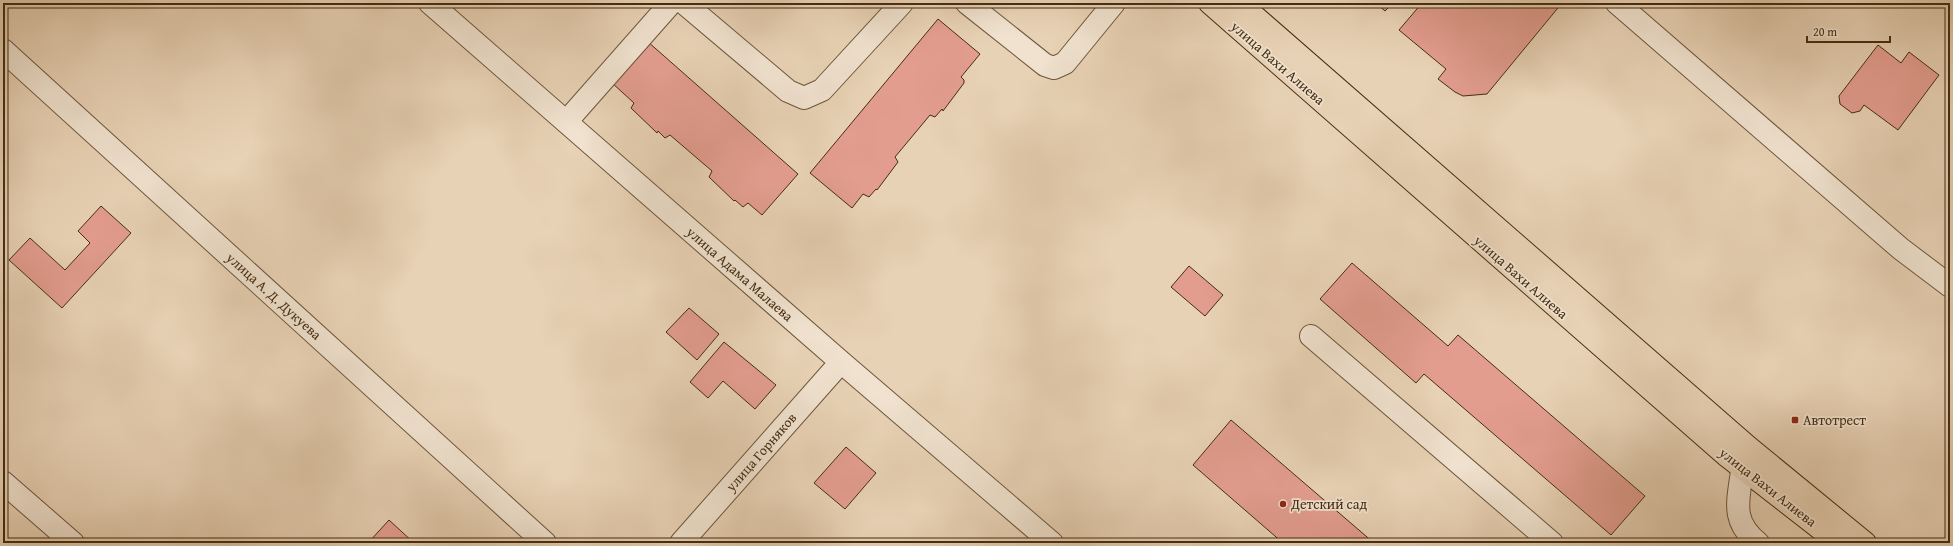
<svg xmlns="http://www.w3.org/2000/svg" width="1953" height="546" viewBox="0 0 1953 546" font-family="'Gentium Book Plus',serif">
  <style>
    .building { fill: #e39d8f; stroke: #452d12 }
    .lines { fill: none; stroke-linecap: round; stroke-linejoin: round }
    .minor-casing { stroke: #6e563b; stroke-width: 24 }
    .major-casing { stroke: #452d12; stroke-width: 24 }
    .minor { stroke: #f0e2cf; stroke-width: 22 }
    .major { stroke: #e8d2b5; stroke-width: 22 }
    .poi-dot { fill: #8f2418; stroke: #f0e2cf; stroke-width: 1.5 }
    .labels { text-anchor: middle; stroke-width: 3.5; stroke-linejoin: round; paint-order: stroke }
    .street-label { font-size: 14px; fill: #452d12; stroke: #f0e2cf }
    .poi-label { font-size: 14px; fill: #452d12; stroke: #f0e2cf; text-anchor: start }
  </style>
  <rect width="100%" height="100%" fill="#e8d2b5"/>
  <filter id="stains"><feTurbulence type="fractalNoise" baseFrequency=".005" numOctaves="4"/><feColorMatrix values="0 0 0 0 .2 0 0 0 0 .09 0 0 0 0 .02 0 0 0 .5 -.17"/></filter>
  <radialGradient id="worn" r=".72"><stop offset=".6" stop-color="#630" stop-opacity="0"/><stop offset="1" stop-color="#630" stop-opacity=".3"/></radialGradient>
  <path class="building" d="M1376,3H1393L1385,11Z
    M1422,3H1517L1519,5L1521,3H1562L1487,94L1463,96L1455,92L1438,79L1446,69L1399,30Z
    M938,19L980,54L961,77L964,80V83L943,111L942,109L935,117L930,115L895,157L898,162L877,190L876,189L869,197L863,194L852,208L810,173Z
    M647,41L798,174L762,215L748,203L743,207L735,200L734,201L709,177L712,171L670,135L665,138L658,131L657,133L631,108L634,103L611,82Z
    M1878,45L1901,63L1909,52L1939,75L1898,130L1864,105L1860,111L1852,113L1840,104L1839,96Z
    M101,206L131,233L62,308L9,260L30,238L65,270L90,243L78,231Z
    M1352,263L1448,346L1458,335L1645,496L1611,535L1424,374L1416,383L1320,299Z
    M1189,266L1223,295L1205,316L1171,287Z
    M689,308L719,334L697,360L666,332Z
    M724,342L776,385L755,409L723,381L708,398L690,382Z
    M1231,420L1374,543H1283L1193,465Z
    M846,447L876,473L845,509L814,483Z
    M389,520L414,543H368Z"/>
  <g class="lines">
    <defs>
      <path id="minor" d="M430,3L841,362L1052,543
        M684,3L788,91L804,98L822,90L902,3
        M967,3L1045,65L1054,68L1065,63L1114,3
        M1617,3L1901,249L1950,286
        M3,50L545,543
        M566,122L671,3
        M1311,336L1552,543
        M1742,471C1738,502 1731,521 1758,543
        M3,482L73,543
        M681,543L841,362"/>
      <path id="major" d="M1210,3L1726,455L1839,543
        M1239,3L1748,447L1865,543"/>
    </defs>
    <use href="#minor" class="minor-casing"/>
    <use href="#major" class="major-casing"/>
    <use href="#minor" class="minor"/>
    <use href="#major" class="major"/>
  </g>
  <g class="poi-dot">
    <rect x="1791" y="416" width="8" height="8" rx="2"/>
    <circle cx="1283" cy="504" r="4"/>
  </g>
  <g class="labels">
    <g class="street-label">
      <text transform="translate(1278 63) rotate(41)" y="5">улица Вахи Алиева</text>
      <text transform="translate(740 274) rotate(41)" y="5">улица Адама Малаева</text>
      <text transform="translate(1521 277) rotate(41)" y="5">улица Вахи Алиева</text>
      <text transform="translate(274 296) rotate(42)" y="5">улица А. Д. Дукуева</text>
      <text transform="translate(761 452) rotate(-49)" y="5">улица Горняков</text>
      <text transform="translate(1768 487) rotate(38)" y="5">улица Вахи Алиева</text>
    </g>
    <g class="poi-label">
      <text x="1803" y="425">Автотрест</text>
      <text x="1291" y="509">Детский сад</text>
    </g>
  </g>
  <rect width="1953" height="546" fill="none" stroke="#e8d2b5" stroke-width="16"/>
  <rect x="4" y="4" width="1945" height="538" fill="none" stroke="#452d12" stroke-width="2"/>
  <rect x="8" y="8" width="1937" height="530" fill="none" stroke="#452d12"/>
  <path d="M1807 36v6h83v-6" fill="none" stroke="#452d12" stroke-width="2"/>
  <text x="1813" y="36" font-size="12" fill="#452d12" stroke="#f0e2cf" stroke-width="3" paint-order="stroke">20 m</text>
  <rect width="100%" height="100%" filter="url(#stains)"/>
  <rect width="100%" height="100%" fill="url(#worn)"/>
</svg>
